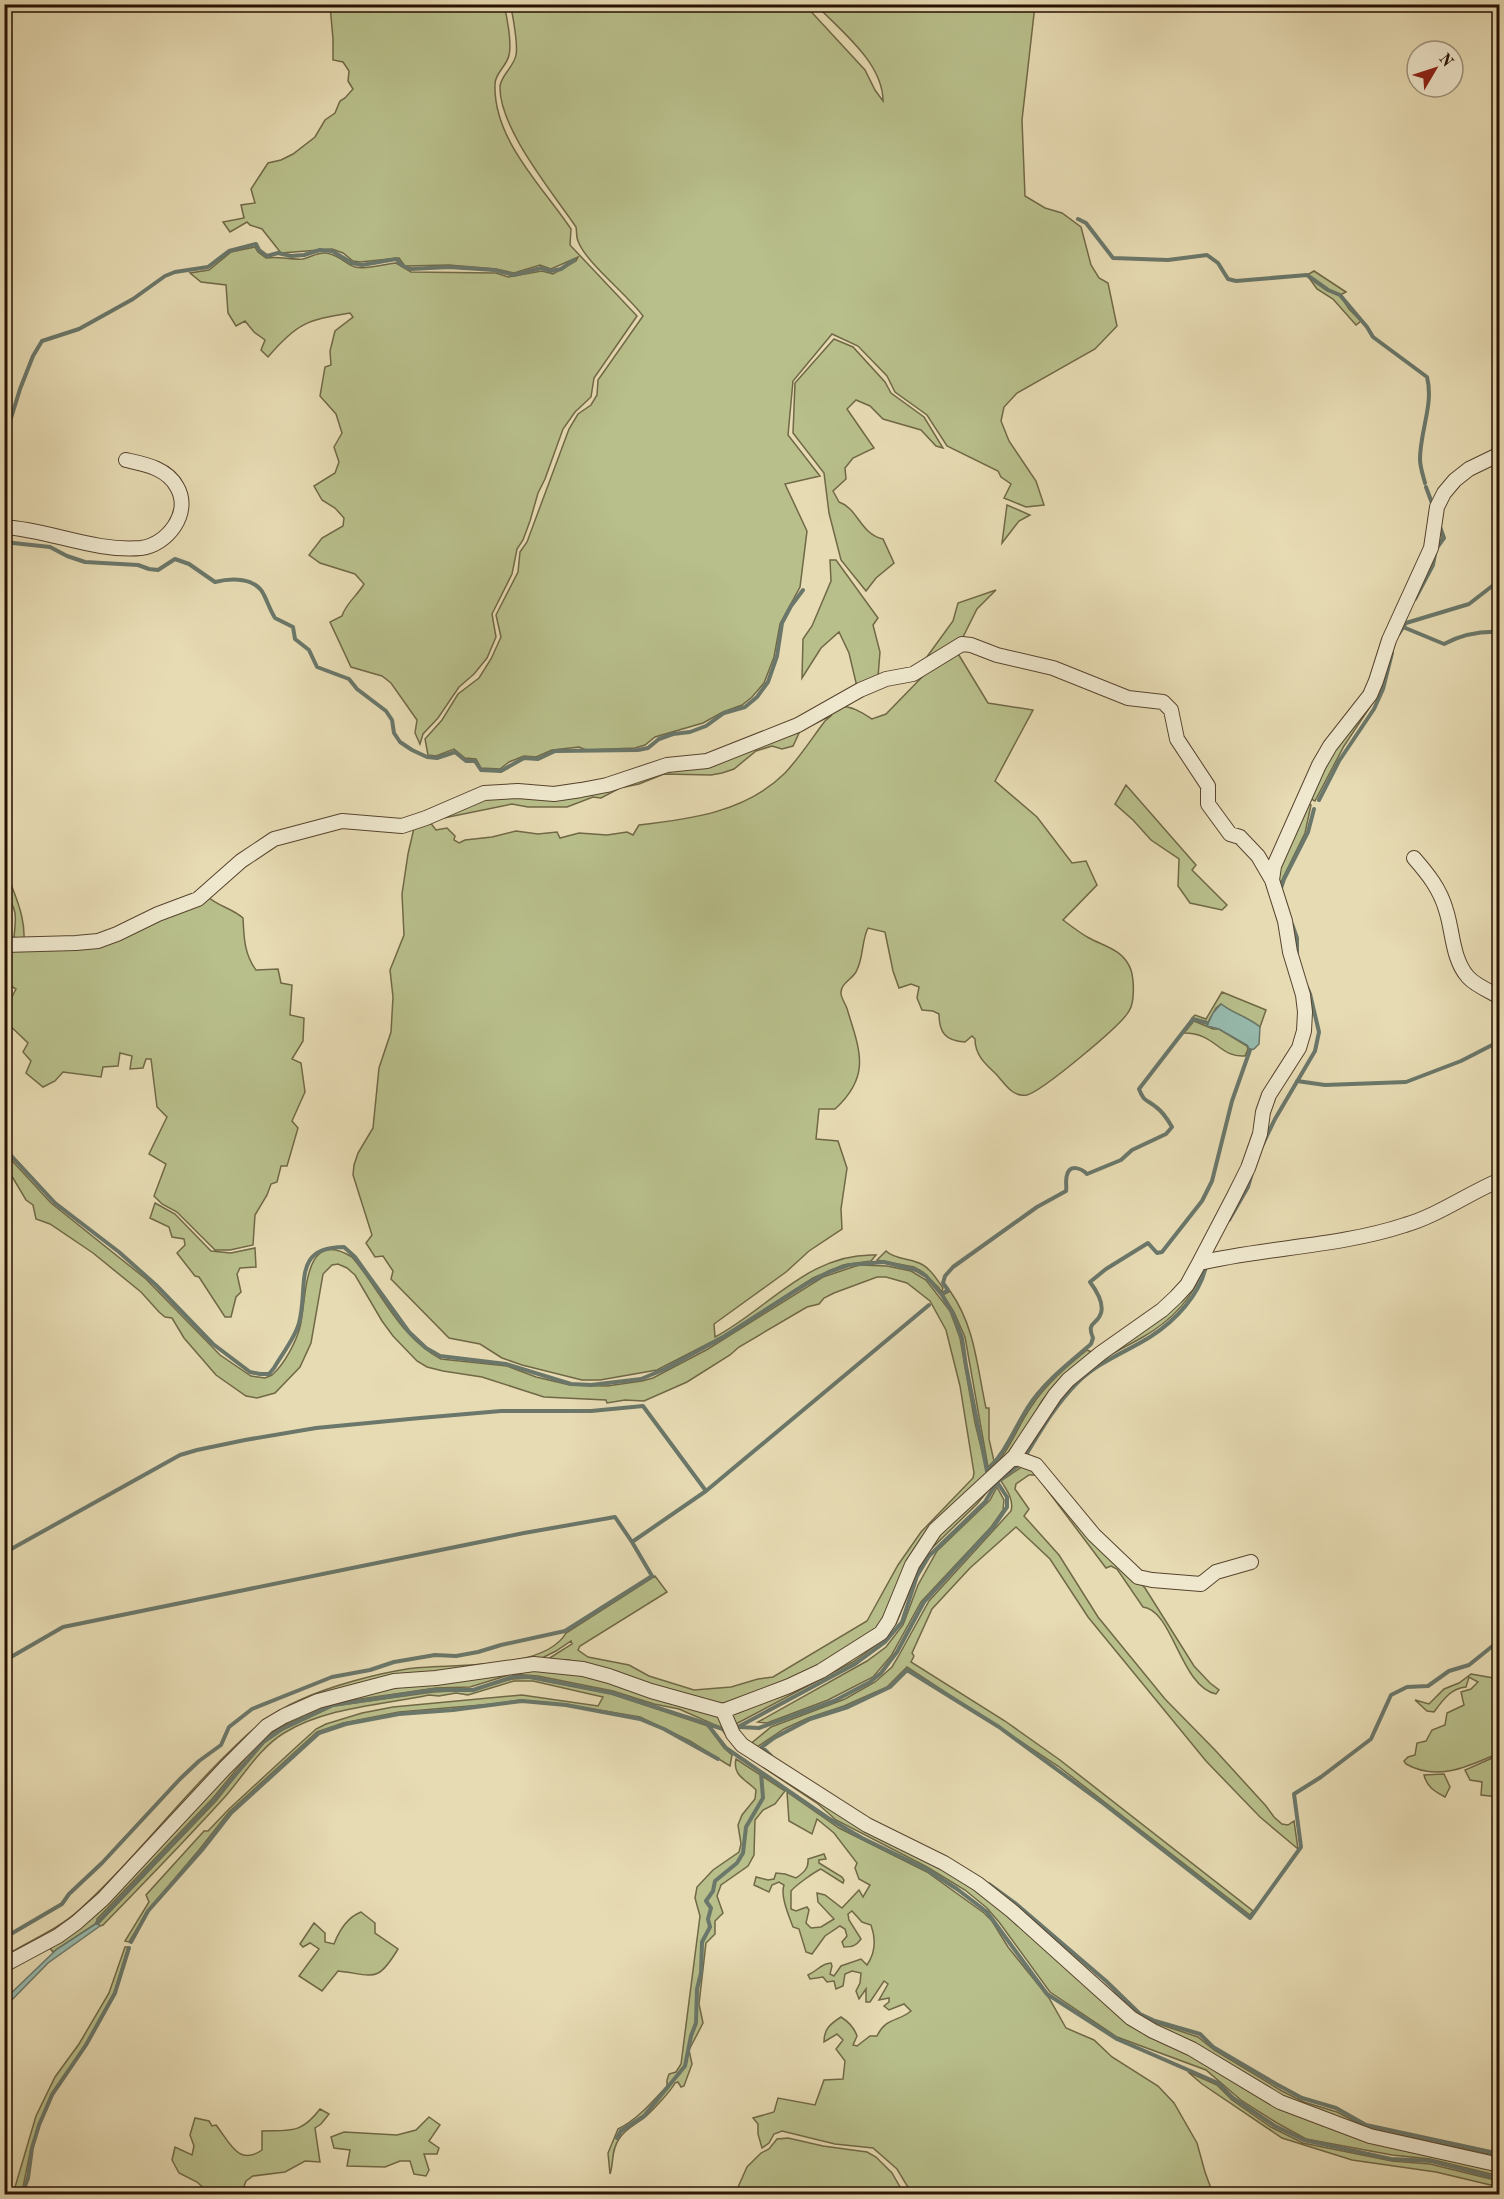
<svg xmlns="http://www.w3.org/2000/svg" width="1504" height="2199" viewBox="0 0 1504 2199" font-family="'Old Standard TT',serif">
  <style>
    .green { fill: #b8bf8b; stroke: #706846; stroke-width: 1.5; fill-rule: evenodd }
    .water { fill: #97bbaf; stroke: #6a776a; stroke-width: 1.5 }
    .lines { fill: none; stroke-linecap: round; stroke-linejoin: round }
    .stream { stroke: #6a776a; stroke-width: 4 }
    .minor-casing { stroke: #57442e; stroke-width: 16 }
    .minor { stroke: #efe8ce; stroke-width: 14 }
  </style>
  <rect width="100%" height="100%" fill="#e7dbb3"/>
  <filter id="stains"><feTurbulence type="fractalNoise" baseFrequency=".00333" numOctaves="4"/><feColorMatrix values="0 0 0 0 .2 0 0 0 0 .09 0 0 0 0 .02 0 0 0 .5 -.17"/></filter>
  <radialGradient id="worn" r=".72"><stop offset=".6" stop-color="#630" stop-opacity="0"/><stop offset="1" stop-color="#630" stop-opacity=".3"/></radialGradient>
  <path class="green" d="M330,5H504C507,17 512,43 509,55C507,66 495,73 495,84C493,139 542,186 571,229L570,245L637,316L594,378L591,397L575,412L563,429L545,479L538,493L530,521L523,540L517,549L512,574L492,614L496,637L487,658L474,674L459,687L438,718L423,734L420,744L415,733L417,720L391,683L382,676L351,667L330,622L342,616C346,603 357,596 364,584L355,574L320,563L309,555L322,538L343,526L344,518L335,508L322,500L314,486L335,473L339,462L334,447L342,433L336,414L320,396L325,367L331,365L330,351L335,331L353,317L350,313C307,320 297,323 268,357L261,350L265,340L254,332L245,321L236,326L228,313L226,285L201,282L190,273L209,270L231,252L255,247L258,252L266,258C279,256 290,260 303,259C311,257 318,252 326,253C338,254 345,264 355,267C367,270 383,264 396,263L411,272L496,273L508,277L542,271L553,274L576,261L578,257L551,269L540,265L514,273L496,269L449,265L405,266L399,258L360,262L353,261L343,253L332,249L281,253L262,229L250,225L247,222L230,232L223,222L244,218L241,205L255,203L251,189L268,163L281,160L293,154L315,137L325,120L335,113L340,101L345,98L353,89L348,81L349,71L343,62L333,60V39Z
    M510,5H805L865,70L875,90L883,101C883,63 841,31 816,5H1035L1022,120L1025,196L1045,208L1062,213L1081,227L1091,265L1099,278L1108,283L1117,326L1095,349L1017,393L1004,407L1001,421L1009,441L1036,481L1044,505L1026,507L1004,498L1011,484L1001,477L998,471L947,446L927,415L895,392L887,376L858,346L832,334L793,381L788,435L820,476L785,484L807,531L800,587L780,624L774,657L764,683L752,697L742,705L723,712L703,723L655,737L645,745L635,748L586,750L579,747L552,750L536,757L524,756L509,762L500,769L481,768L476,759L465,758L454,749L436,756L428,755L425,739L442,720L458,694L479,678L491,659L501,637L496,615L518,572L520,552L527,542L569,429L578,414L591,405L597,395L598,380L643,316C627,294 586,263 578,241C576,237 577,232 576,227C553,193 499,128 500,87C500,76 514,67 516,55C518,46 513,14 510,5Z
    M1314,271L1346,292L1340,295L1349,309L1361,321L1356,325L1333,299L1317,289L1307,275Z
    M834,339L853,347L885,382L891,393L924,417L943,448L936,446L921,430L883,419L870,406L856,400L847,409L874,448L853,458L845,468L846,479L833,491L839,502C858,508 860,534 883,539L894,563L876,578L866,591L841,560L829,513L824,473L793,433L795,383Z
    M1007,505L1030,515L1019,521L1002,543Z
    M1437,523L1442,535V539L1435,547L1431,565L1402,617L1403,623L1393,640L1380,692L1344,746L1315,801L1309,798L1325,762L1337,742L1374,694L1387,660L1392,638L1432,548Z
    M830,560H836L878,618L873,625L880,652L878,677L857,687L849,653L839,632L821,648L802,678L803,639L812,626L831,581Z
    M996,590L977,609L961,641L921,665L953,621L958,603Z
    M957,652L988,703L1033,710L995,781L1037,817L1072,863L1086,861L1097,885L1063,920C1071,926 1080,933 1089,938C1106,947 1124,950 1131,970C1134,980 1135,1002 1129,1011C1122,1025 1042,1091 1027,1095C1012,1098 1004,1082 995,1073C984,1063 975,1054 975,1039L972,1036L965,1042C946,1041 939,1033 939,1014L933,1011L922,1010L917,998L919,987L911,984L899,988L893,971L885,932L868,928C861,942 864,958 856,972C851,980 840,984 841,994C842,1000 847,1006 848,1012C861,1053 870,1077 835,1109H819L816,1139L838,1141L847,1168L841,1209L842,1229L809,1251L786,1272L714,1324L715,1337C768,1309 810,1252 876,1255L871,1261L843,1265L813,1278L723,1336L657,1370L600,1380H582L522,1365L502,1358L480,1344L449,1338L391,1279L393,1271L383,1256L375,1257L366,1243L372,1235L353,1175L354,1165L358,1153L373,1128L379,1068L391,1032L393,997L390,970L404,935L402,894L408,854L414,828L459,807L496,796L659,771L839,706C852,706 861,712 872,719L886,714L924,675ZM832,715L825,721C812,738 800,757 785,773C746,812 691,819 639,825L633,835L627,832L607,835L579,833L560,838L557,832L538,834L516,831L492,837L465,840L459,843L454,840L455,836L447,828L436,830L429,821L512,804L528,807H567L593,797L601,798L620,788L639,784L664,774L711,775L722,773L734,769L756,751L772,746L782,749L793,746L800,731Z
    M1126,785L1196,865L1192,870L1227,905L1222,910L1190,903L1178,886L1179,859L1151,840L1133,820L1115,804Z
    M1305,802L1311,805L1305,833L1278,888V866Z
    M4,869C11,877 10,884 14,892C20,908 25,923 24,941L14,937C16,918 18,909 5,894Z
    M207,896C217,906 232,908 243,918C244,937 244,954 256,970L278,969L281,983L292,985L290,1015L304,1018L303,1041L292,1059L301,1063L305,1092L292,1121L298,1128L287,1166H281L277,1182L271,1184L267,1195L255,1215L253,1245L230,1250H215L177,1212L162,1204L154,1196L166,1164L149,1154L167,1117L157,1107L151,1059H146L143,1068L130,1069L132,1056L120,1053L118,1066L103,1067L101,1077L63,1072L55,1081L43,1087L26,1073L31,1061L23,1052L28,1043L5,1021L4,1012L16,989L5,982V947L66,949Z
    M1222,992L1266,1010L1260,1027C1248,1017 1234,1014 1221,1004L1216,1008L1208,1022L1192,1018L1195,1015L1206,1019Z
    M1194,1021L1213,1029H1219L1247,1046L1248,1049L1245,1056C1219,1058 1216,1033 1184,1033Z
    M4,1152L51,1203L146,1279L220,1355L251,1376L265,1378L272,1375C284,1365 296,1342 300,1327C307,1299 302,1226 352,1257C382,1292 399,1337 441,1359L507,1366L536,1377L570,1385L607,1386L642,1381L653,1378L708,1349L823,1277L859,1265L887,1266L911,1271L926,1280L950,1311L960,1338L975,1423L988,1475L963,1497L891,1602L876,1631L822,1667L726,1704H713L569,1660L545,1661L572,1644L571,1641L556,1651L538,1660L290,1708L82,1915L5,1960V1956C29,1941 58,1929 78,1911C129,1865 171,1810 219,1762C247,1734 265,1715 302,1699C331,1686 375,1674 407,1669C446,1663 544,1672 566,1633L655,1576L667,1592L580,1646L578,1650L588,1657L629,1665L649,1676L694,1690L731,1687L758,1679L773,1677L867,1621L898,1565L921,1532L973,1478L974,1473L960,1386L946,1330L930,1301L907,1283L886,1277H877L834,1293L824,1298L819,1304L807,1307L739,1347L730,1355L687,1382L644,1401L625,1400L607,1403L606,1400L544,1397L482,1377L443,1371L427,1367L417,1361L393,1336L382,1321L355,1275L347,1268L338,1264L332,1265L323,1274L311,1343L300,1367L275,1393L257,1398L246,1396L216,1375L184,1338L172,1318L165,1317L159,1312L141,1292L93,1253L50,1224L36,1219L33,1205L26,1200L13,1178L5,1170Z
    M155,1203L175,1214L211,1251L231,1253L255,1248L256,1267L240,1268L237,1274L241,1292L236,1297L231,1317H225L199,1277L195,1276L177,1253L185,1245L184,1239L172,1237L169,1227L150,1218Z
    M886,1251C895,1260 912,1258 923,1265C932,1270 937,1280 943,1288L942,1291L945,1294L950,1291C975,1326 977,1367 986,1408H989V1439L994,1461L988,1467L965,1337L954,1312L939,1288L923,1272L914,1267L877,1260Z
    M1200,1265H1204C1196,1296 1171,1321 1143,1337C1124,1348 1105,1356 1088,1370C1059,1394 1041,1426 1022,1458L1017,1456L1065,1387L1102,1355L1153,1320L1178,1300L1187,1290Z
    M1087,1350L1094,1353L1052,1388L1042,1401L1014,1449L998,1466L997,1463C1012,1446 1018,1425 1031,1407C1046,1384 1066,1367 1087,1350Z
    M1015,1462H1019L996,1481L977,1504L929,1551L921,1564L896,1624L882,1641L853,1662L732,1726L731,1716L735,1712L873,1644L928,1545Z
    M1026,1464L1145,1588L1194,1666L1210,1683L1219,1690L1216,1694C1180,1686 1173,1610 1143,1607L1117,1569L1111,1566L1106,1568L1036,1475H1029L1016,1484L1015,1489L1029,1509L1024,1516L1059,1555L1098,1617L1165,1699L1215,1750L1266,1806L1274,1817L1282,1824L1288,1825L1294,1821L1298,1849L1260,1817L1206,1761L1088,1617L1050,1559L1016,1527L970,1568L932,1609L912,1653L914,1656L911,1662L1005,1721L1060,1760L1253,1911L1250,1915L1058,1766L907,1667L887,1687L844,1706L808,1718L784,1729L757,1747L875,1824L1017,1907L1106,1986L1140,2015L1150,2021L1198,2037L1214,2050L1282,2091L1304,2102L1337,2112L1368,2128L1499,2156V2162L1390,2139L1295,2105L1149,2025L1006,1903L869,1823L748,1746L771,1727L845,1699L875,1682L892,1667L898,1657L929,1601L1011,1511C1014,1500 1007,1490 1001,1481Z
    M997,1487L1004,1500L1003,1510L991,1527L921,1602L891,1656L873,1677L828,1700L767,1723L758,1722L867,1661L886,1647L903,1625L918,1585L937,1551L990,1500Z
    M525,1669L567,1671L710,1712L719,1718L733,1739L947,1868L1178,2046L1279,2104L1499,2170V2176L1430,2159L1392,2155L1306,2139L1277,2123L1242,2101L1206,2070L1117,2037L1050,1992L999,1922L987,1908L965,1890L927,1867L836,1820L818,1804L736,1749L720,1727L679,1709L654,1704L613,1691L538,1676L512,1674L470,1687L436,1688L347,1701L330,1705L283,1726L263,1739L254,1748L213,1798L97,1919V1923L53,1952L48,1946L269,1731L319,1706L357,1696L409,1685Z
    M1471,1674L1499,1679V1753C1469,1766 1438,1782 1406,1764L1404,1761L1408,1757L1415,1755L1417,1743L1426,1741L1432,1730L1445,1725L1447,1713L1464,1705L1461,1692L1471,1689L1478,1682L1469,1677L1466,1687C1451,1688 1443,1700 1434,1712L1427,1711L1415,1700L1429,1704L1444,1689L1459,1683Z
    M530,1678L612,1694L708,1726L724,1748L732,1755L730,1766L690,1741L640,1717L563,1704L520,1700L493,1704L399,1712L343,1723L317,1732L229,1812L199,1850L149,1909L129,1942L125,1941L149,1902L146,1895L204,1831H208L229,1809L294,1749L316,1729L326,1724L362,1713L393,1707L522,1695L598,1706L603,1697L533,1681H514L468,1695L456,1693L439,1696L429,1695C381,1705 327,1707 284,1733C258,1749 243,1777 223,1799C184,1842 143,1884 103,1925L100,1926L98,1924L216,1801L238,1773L264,1743L282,1730L333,1706L433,1692L473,1690L512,1679Z
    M1499,1755V1797L1481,1795L1482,1782L1470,1780L1465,1770Z
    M736,1759L785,1791L775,1804L763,1810L755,1820L754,1855L748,1866L721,1885L717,1896L723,1913L715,1921V1934L706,1943L699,2004L703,2023L689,2050L692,2064L684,2086L681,2087L678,2082L675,2083C671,2091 651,2112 644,2118C636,2124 625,2129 619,2139C611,2150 614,2162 610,2174L608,2153L618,2129C638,2119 652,2102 667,2086V2080L669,2074L676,2072L681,2064L700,1916L695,1898L697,1887L713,1870L739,1852L741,1844L738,1825L742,1815L755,1799L756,1790C747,1780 732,1776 736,1759Z
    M1444,1774L1450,1787L1445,1797C1434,1791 1427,1787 1424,1775Z
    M787,1792L839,1828L927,1872L984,1913L992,1921L1008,1947L1049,1998L1066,2028L1094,2040L1112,2057L1158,2086L1174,2103L1197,2143L1205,2172L1213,2194H912L897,2169L873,2148L835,2144L782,2131L774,2134L769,2143L762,2148L758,2134V2124L753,2118L774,2112L778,2098L815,2105L824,2080L843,2079L845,2061L836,2049L843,2040L837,2034L824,2042C824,2029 830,2024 841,2017C849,2022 854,2027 857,2036L853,2045L857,2046L870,2036H877C886,2017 898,2022 911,2011L904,2004L889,2010L884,2006L889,2002V1998L879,2000L888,1984L884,1981L870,2002H866V1989L859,1999L856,1991L860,1983L861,1973L852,1971L845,1974L843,1986L836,1989L834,1981L827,1982L823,1977L810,1979L808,1975C817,1971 822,1963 831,1963L832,1966L830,1974L834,1976L841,1966L861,1959L867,1965C876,1952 876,1939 871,1925L862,1922L852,1911L848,1914L849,1920L861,1939C856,1946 852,1947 844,1947L842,1942L847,1936L845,1929L840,1926L825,1936L812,1954L806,1952L799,1929L793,1927C789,1916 780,1896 784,1885L779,1882L772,1885L769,1892L754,1885L756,1877L768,1880L774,1879L776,1873L785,1874L796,1878C803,1873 809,1869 808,1859L824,1854L826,1859L819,1860V1863L842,1877L844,1880L843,1883L821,1869C814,1872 795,1886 791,1891V1909L796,1911L807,1907L809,1910L806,1923L811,1928L821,1927L834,1919L818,1902L817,1893L825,1895L842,1908L859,1890L863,1897L870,1885L859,1879L855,1868L857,1863L834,1833L817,1819L812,1834L789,1821Z
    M361,1912L375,1923V1933L398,1949C377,1984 374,1975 338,1971L322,1991L299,1976L319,1949L310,1943L303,1947L300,1944L314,1923L325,1933V1942L334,1944C339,1931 348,1917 361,1912Z
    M125,1947H128L114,1993L85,2045L51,2094L31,2148L22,2192L20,2194H13L36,2116L55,2077L79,2044L109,1993Z
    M1188,2072L1217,2085L1232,2100L1271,2127L1303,2143L1392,2161L1430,2164L1499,2181V2187L1436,2172L1352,2160L1282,2138L1202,2084Z
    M320,2109L329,2114L321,2124L315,2128L320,2162L305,2161L285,2172L253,2176L246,2181L241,2194H210L197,2182L179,2173L172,2160L175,2147L192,2155L194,2146L190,2135L195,2118L209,2121L212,2126L216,2125C229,2141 238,2167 262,2150V2131C291,2130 301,2134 320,2109Z
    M429,2117L440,2125L429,2141L439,2148L437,2154H424L429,2170L426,2176L414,2174L410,2161H400L385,2167L347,2166L350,2150L334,2148L331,2137L344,2132L397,2135L416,2130Z
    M788,2138L823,2146L867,2152L876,2157L892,2173L904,2194H735L747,2167L761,2153L769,2149L777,2139Z"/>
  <path class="water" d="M1221,1004C1234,1014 1248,1017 1260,1027L1259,1044L1254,1049L1250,1050L1247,1045L1219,1029L1207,1026L1213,1013Z
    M97,1923L100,1926L48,1963L5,2007V1999L57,1949Z"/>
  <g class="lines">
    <path class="stream" d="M1078,219L1086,223L1113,258L1168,260L1207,255L1218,263L1228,279L1236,281L1307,275L1328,290L1340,295L1367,327L1373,337L1427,377C1434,404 1420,431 1420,459C1420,467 1423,475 1425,483
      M4,441L20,389L33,356L42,341L79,329L133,299L165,276L175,272L208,267L229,251L256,244L259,250L267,256L278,253L291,256L304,255L320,250L332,251L352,263L362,265L396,259L403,266L411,269L449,267L494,270L514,275L541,268L551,271L561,269L574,260
      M1426,487L1433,506
      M4,542L50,547L67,556L85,562L138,565L149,569L158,570L175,559L189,564L215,582C231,578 256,577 264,595C268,603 270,610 275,618L293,627L295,639L309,650L317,667L349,679L357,689L386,711L392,720L394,733L400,742L412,750L427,757L437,758L455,752L466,761H475L481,770L501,771L524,758L538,759L555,751L638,750L648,748L659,739L673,734L690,732L706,726L724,713L745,707L757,697L768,682L777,656L782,623L791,606L803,590
      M1415,599L1433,565L1436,549L1444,538L1439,524
      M1403,627L1444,644C1461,635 1480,631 1500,632
      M1398,635L1406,623L1469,604L1500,580
      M1319,800L1339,761L1374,709L1383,689L1392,653
      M1280,891L1284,879L1308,832L1314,809
      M1292,924L1297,938V954
      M1297,1081L1325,1085L1406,1082L1461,1061L1500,1041
      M1262,1146L1275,1119L1315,1051L1319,1032L1310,994L1307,987
      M4,1148L55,1203L119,1252L156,1285L213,1344L250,1372L260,1374H269L274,1368C282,1354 295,1338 299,1323C309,1286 291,1247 344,1247L355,1257L409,1332L426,1348L440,1356L506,1364L571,1384L591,1385L641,1379L665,1369L725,1336L806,1284L829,1272L849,1265L884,1262L916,1270L926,1276L942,1295L953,1314L962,1338L966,1366L987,1471
      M1229,1220L1248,1187L1252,1173
      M945,1292L948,1290L943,1283L945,1276L953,1267L1037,1207L1066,1191C1067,1186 1065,1180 1067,1175C1070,1164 1081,1168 1087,1174L1121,1160L1132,1150L1166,1134L1172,1127C1168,1120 1163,1112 1156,1107C1146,1099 1144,1102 1139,1089L1193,1019L1207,1023
      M1026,1455C1041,1430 1056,1404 1077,1383C1098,1362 1126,1352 1150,1337C1175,1321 1200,1295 1206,1266
      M987,1471C1007,1450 1013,1431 1028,1407C1044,1382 1069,1363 1091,1344L1093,1338C1086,1321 1097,1326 1101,1313C1104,1303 1096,1290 1090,1282L1106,1269L1148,1243L1157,1253L1162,1252L1202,1201L1212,1181L1232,1101L1250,1050
      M4,1553L180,1455L197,1450L245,1440L316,1428L420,1418L501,1411H591L643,1406L706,1491
      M4,1661L63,1627L524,1533L615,1517L632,1542L706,1491L929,1305
      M708,1725L726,1748L828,1818L862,1838L926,1869L957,1889L987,1912L1047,1994L1117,2039L1218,2083L1233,2098L1275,2126L1304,2140L1391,2159L1431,2161L1500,2179
      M738,1727L855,1664L885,1642L902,1622L917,1576L929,1556L985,1502L997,1482L1020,1464
      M739,1727L759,1728L834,1701L870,1682L881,1673L897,1652L924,1602L994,1526L1007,1507V1497L997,1482
      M771,1756L762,1747L774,1738L810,1719L848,1707L890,1687L907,1670L999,1727L1104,1804L1250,1918L1301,1847L1294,1794L1321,1777L1371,1739L1391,1695L1407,1687L1428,1686L1449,1671L1469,1665L1500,1640
      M989,1884L1015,1903L1106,1981L1140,2014L1155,2021L1200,2034L1213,2047L1276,2084L1302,2098L1336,2108L1366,2125L1500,2154
      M97,1923L215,1799L263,1742L282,1729L333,1705L433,1690H473L513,1677H530L612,1693L723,1729
      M4,1938L62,1904L69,1894L102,1863L180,1779L199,1761L221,1745L229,1727L252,1709L332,1677L370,1670L394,1662L435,1655L456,1656L478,1652L501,1645L565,1631L652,1576L632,1542
      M131,1942L148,1911L202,1850L231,1813L319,1733L346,1724L399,1714L453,1710L522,1701L566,1705L640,1719L664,1729L718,1759
      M617,2138L621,2131L644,2116L685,2066L691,2036L696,2023L697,1989L701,1973L702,1942L710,1927L708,1919L711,1908L706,1901L713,1891L715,1881L737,1863L743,1853L746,1827L763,1798L761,1773
      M22,2194L28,2178L32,2148L39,2125L52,2095L86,2045L115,1993L129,1948"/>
    <defs>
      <path id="minor" d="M4,527C50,530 94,552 141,548C167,545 192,513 177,487C167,468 144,464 126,460
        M1414,858C1428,874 1440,889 1446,910C1453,931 1452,959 1468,977C1475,985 1489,991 1500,997
        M4,945L76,943L98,941L117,934L158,914L198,899L241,861L274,839L342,821L402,826L426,818L484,793L518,791L554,794L581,790L607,785L667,765L707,761L798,725L860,690L886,679L913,674L962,644L971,645L997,655L1053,668L1128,698L1163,702L1171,710L1177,739L1208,786V804L1230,834L1240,837L1258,856L1272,880
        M1199,1263C1267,1247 1338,1247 1405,1225C1439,1215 1467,1194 1500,1180
        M1014,1457L1036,1465L1094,1535L1138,1577L1152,1580L1201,1584L1216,1572L1251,1562
        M723,1711L733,1734L742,1745L867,1825L944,1863L978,1884L1012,1911L1131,2018L1153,2031L1192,2049L1280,2102L1370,2136L1500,2165
        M4,1965L58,1936L76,1923L103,1899L225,1768L267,1726L284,1716L318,1701L394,1681L436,1678L534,1664L583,1669L609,1676L651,1691L723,1711L789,1686L821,1671L881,1633L889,1621L912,1565L935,1530L1014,1457L1055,1395L1068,1380L1101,1353L1162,1310L1176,1297L1187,1285L1199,1263L1233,1198L1248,1168L1260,1134L1263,1112L1269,1095L1299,1048L1304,1031L1305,1012L1303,995L1290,952L1285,921L1272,880L1274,866L1319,765L1330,746L1370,695L1376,681L1389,640L1431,548L1437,507L1444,493L1455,480L1469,469L1500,454"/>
    </defs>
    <use href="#minor" class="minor-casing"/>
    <use href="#minor" class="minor"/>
  </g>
  <rect width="1504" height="2199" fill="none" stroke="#e7dbb3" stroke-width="24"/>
  <rect x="6" y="6" width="1492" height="2187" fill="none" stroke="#271102" stroke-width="3"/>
  <rect x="12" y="12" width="1480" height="2175" fill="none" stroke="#271102" stroke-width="1.5"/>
  <g transform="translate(1435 69) rotate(51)"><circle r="28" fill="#efe8ce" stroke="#9f927c" stroke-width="1.5"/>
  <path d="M0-4.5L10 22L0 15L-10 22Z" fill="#8f2418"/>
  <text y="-9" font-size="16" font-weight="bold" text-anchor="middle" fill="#271102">N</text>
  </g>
  <rect width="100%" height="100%" filter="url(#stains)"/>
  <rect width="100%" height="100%" fill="url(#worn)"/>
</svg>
